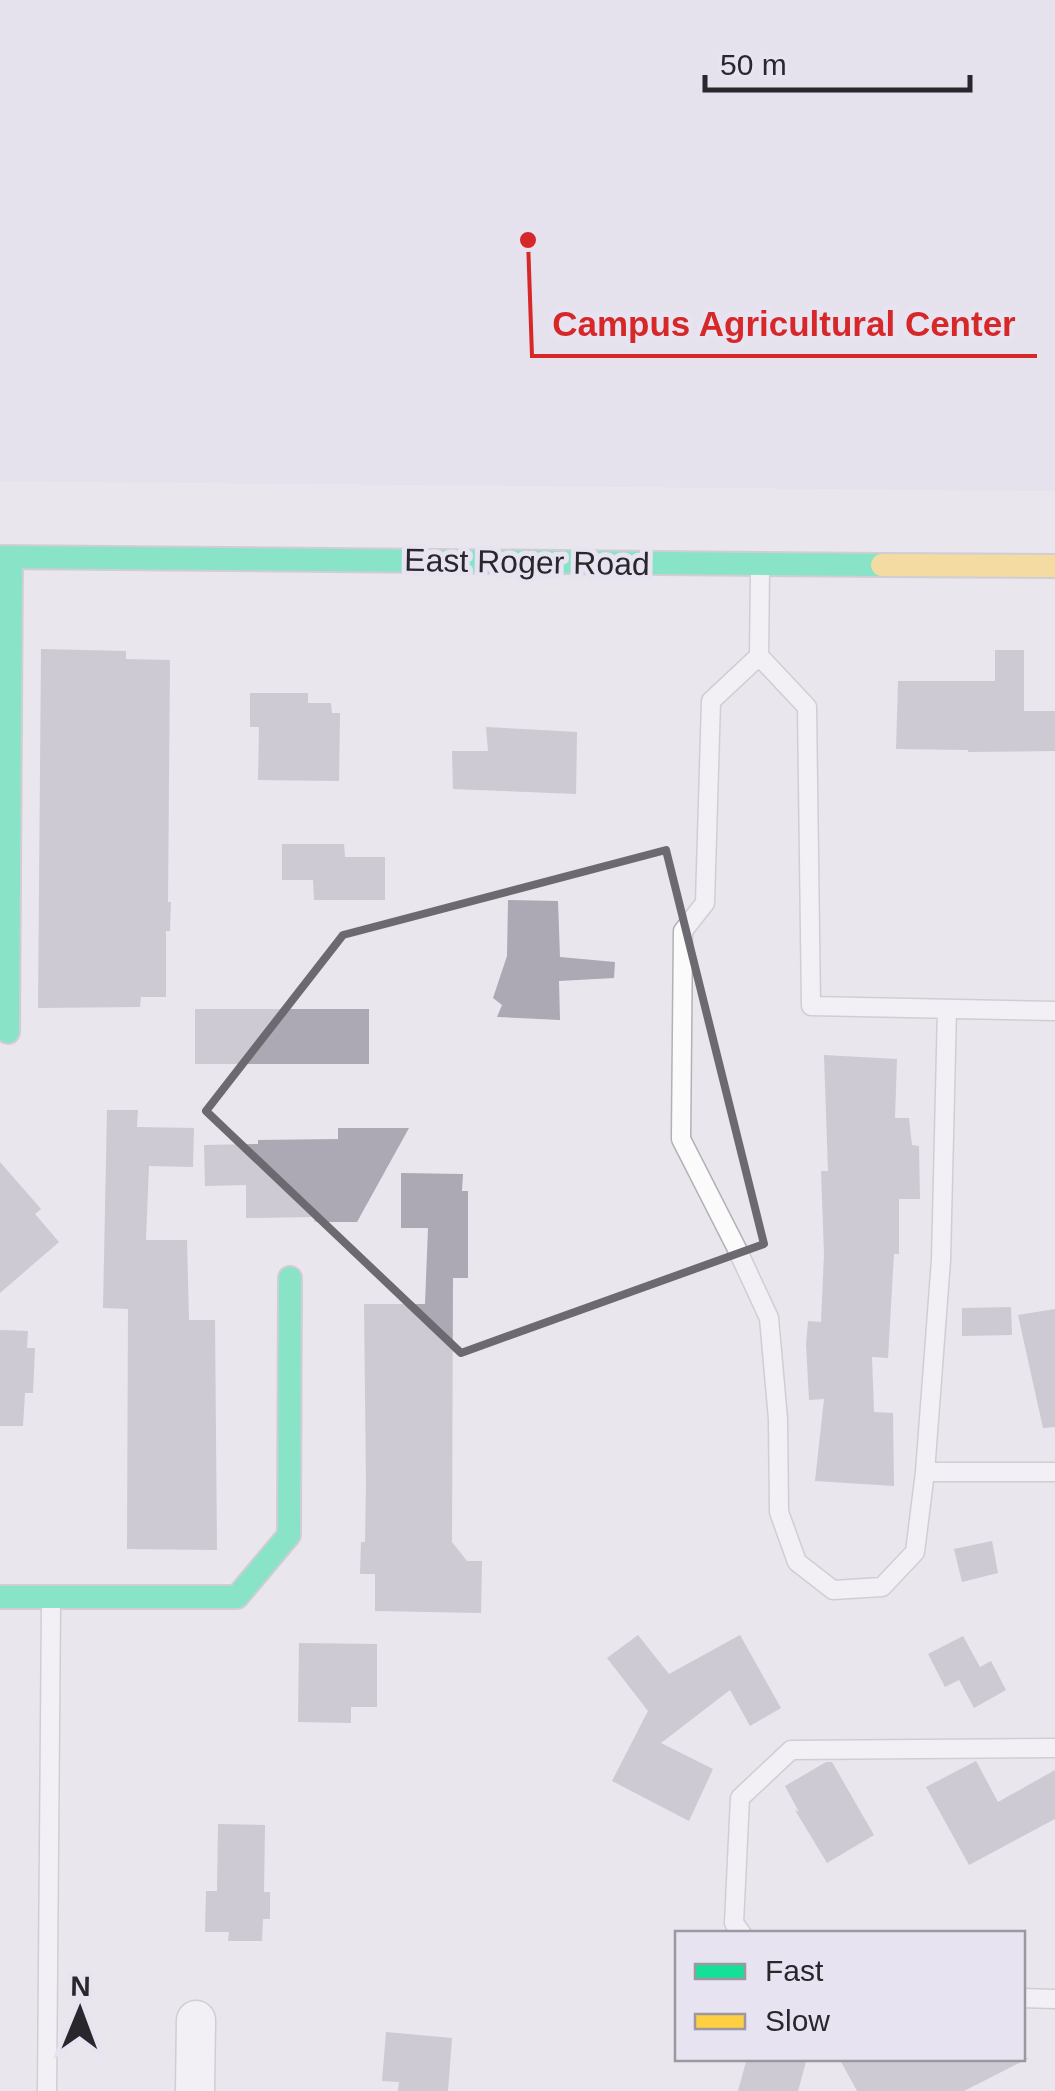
<svg xmlns="http://www.w3.org/2000/svg" width="1055" height="2091" viewBox="0 0 1055 2091" font-family="Arial,sans-serif">
  <style>
    .built { fill: #e1dbeb }
    .building { fill: #aca8b4 }
    .lines { fill: none; stroke-linecap: round; stroke-linejoin: round }
    .lane-casing { stroke: #b3b0b6; stroke-width: 21 }
    .street-casing { stroke: #b3b0b6; stroke-width: 41 }
    .fast-casing { stroke: #b3b0b6; stroke-width: 26 }
    .slow-casing { stroke: #b3b0b6; stroke-width: 26 }
    .lane { stroke: #fcfbfc; stroke-width: 18 }
    .street { stroke: #fcfbfc; stroke-width: 38 }
    .fast { stroke: #16e098; stroke-width: 22 }
    .slow { stroke: #ffcf43; stroke-width: 22 }
    .marked { fill: none; stroke: #6c6a70; stroke-width: 8; stroke-linejoin: round }
    .labels { text-anchor: middle; stroke-width: 10; stroke-linejoin: round; paint-order: stroke }
    .street-label { font-size: 32px; fill: #29272c; stroke: #e8e3f1 }
    .leader { fill: none; stroke: #d62828; stroke-width: 4 }
    .callout-dot { fill: #d62828; stroke: #e8e3f1; stroke-width: 4 }
    .callout-label { font-size: 35px; text-anchor: middle; font-weight: bold; fill: #d62828; stroke: #e8e3f1; stroke-width: 10; stroke-linejoin: round; paint-order: stroke }
  </style>
  <rect width="100%" height="100%" fill="#e9e6ee"/>
  <path class="built" d="M0,0H1055V491L0,481Z"/>
  <path class="building" d="M41,649L126,651V659L170,660L168,902H171L170,931H166V997H141L140,1007L38,1008Z
    M995,650H1024V711H1055V751L968,752V750L896,749L898,681H995Z
    M250,693H308V703H331L332,713H340L339,781L258,780L259,727H250Z
    M486,727L577,732L576,794L453,789L452,751H488Z
    M282,844H344L345,857H385V900H314L313,880H282Z
    M508,900L558,901L560,957L615,962L614,978L559,981L560,1020L497,1017L502,1005L493,998L507,956Z
    M195,1009H369V1064H195Z
    M824,1055L897,1059L895,1118H909L912,1145L919,1146L920,1199H899V1254H894L888,1358L872,1357L874,1412L893,1413L894,1486L815,1481L824,1399L809,1400L806,1344L808,1321L821,1322L824,1254L821,1171H828Z
    M107,1110H138L137,1127L194,1128L193,1167L149,1166L146,1240H187L189,1320H215L217,1550L127,1549L128,1309L103,1308Z
    M338,1128H409L357,1222H314V1217L246,1218V1185L205,1186L204,1145L258,1144V1140L338,1139Z
    M0,1162L41,1209L35,1214L59,1242L0,1293Z
    M401,1173L463,1174L462,1191H468V1278H453L452,1542L467,1561H482L481,1613L375,1611V1574H360L361,1542H365L366,1485L364,1304H425L428,1228H401Z
    M1011,1307L1012,1335L962,1336V1308Z
    M1055,1309V1427L1043,1428L1018,1315Z
    M0,1330L28,1331L27,1348H35L33,1393H25L23,1426H0Z
    M992,1541L998,1573L962,1582L954,1549Z
    M638,1635L669,1674L740,1635L781,1708L750,1726L730,1690L661,1743L713,1769L689,1821L612,1781L648,1711L607,1658Z
    M963,1636L980,1667L991,1661L1006,1690L974,1708L959,1680L945,1687L928,1654Z
    M299,1643L377,1644V1707H351V1723L298,1722Z
    M976,1761L998,1802L1055,1770V1819L969,1865L926,1787Z
    M826,1762H832L874,1835L827,1863L795,1810L799,1812L785,1786Z
    M218,1824L265,1825L264,1892H270V1919H263L262,1941H228L229,1932H205L206,1891H217Z
    M386,2032L452,2038L448,2091H398L399,2082L382,2081Z
    M747,2058H807L798,2091H738Z
    M839,2058H1029L964,2091H857Z"/>
  <g class="lines">
    <defs>
      <path id="lane" d="M760,570L759,656L807,707L811,1006L1055,1011
        M759,656L711,701L705,903L683,931L681,1139L736,1247L769,1318L778,1419L779,1512L797,1562L833,1590L882,1587L915,1552L925,1472H1055
        M925,1472L941,1260L947,1009
        M742,1934L734,1923L740,1798L791,1750L1055,1748
        M1022,1998L1055,1999
        M47,2091L51,1603"/>
      <path id="street" d="M195,2091L196,2020"/>
      <path id="fast" d="M0,557L882,565
        M8,1032L11,557
        M0,1597H237L289,1535L290,1278"/>
      <path id="slow" d="M882,565L1055,566"/>
    </defs>
    <use href="#lane" class="lane-casing"/>
    <use href="#street" class="street-casing"/>
    <use href="#fast" class="fast-casing"/>
    <use href="#slow" class="slow-casing"/>
    <use href="#lane" class="lane"/>
    <use href="#street" class="street"/>
    <use href="#fast" class="fast"/>
    <use href="#slow" class="slow"/>
  </g>
  <path d="M0 0H1055V2091H0ZM666,850L764,1244L461,1353L206,1111L343,935Z" fill="#e9e6ee" fill-opacity=".55" fill-rule="evenodd"/>
  <path class="marked" d="M666,850L764,1244L461,1353L206,1111L343,935Z"/>
  <g class="labels">
    <g class="street-label">
      <text transform="translate(527 562) rotate(1)" y="11">East Roger Road</text>
    </g>
  </g>
  <path class="leader" d="M528 240L532 356H1037"/>
  <circle class="callout-dot" cx="528" cy="240" r="10"/>
  <g class="callout-label">
    <text x="784" y="336">Campus Agricultural Center</text>
  </g>
  <rect x="675" y="1931" width="350" height="130" fill="#e8e3f1" stroke="#9c98a2" stroke-width="2.5"/>
  <rect x="695" y="1964" width="50" height="15" fill="#16e098" stroke="#9c98a2" stroke-width="2.5"/>
  <text x="765" y="1981" font-size="30" fill="#29272c">Fast</text>
  <rect x="695" y="2014" width="50" height="15" fill="#ffcf43" stroke="#9c98a2" stroke-width="2.5"/>
  <text x="765" y="2031" font-size="30" fill="#29272c">Slow</text>
  <g transform="translate(80 2011) rotate(1)" stroke="#e8e3f1" stroke-width="8" paint-order="stroke">
  <path d="M0-8L18 38L0 25L-18 38Z" fill="#29272c"/>
  <text y="-15" font-size="28" font-weight="bold" text-anchor="middle" fill="#29272c">N</text>
  </g>
  <path d="M705 75v15h265v-15" fill="none" stroke="#29272c" stroke-width="5"/>
  <text x="720" y="75" font-size="30" fill="#29272c" stroke="#e8e3f1" stroke-width="8" paint-order="stroke">50 m</text>
</svg>
